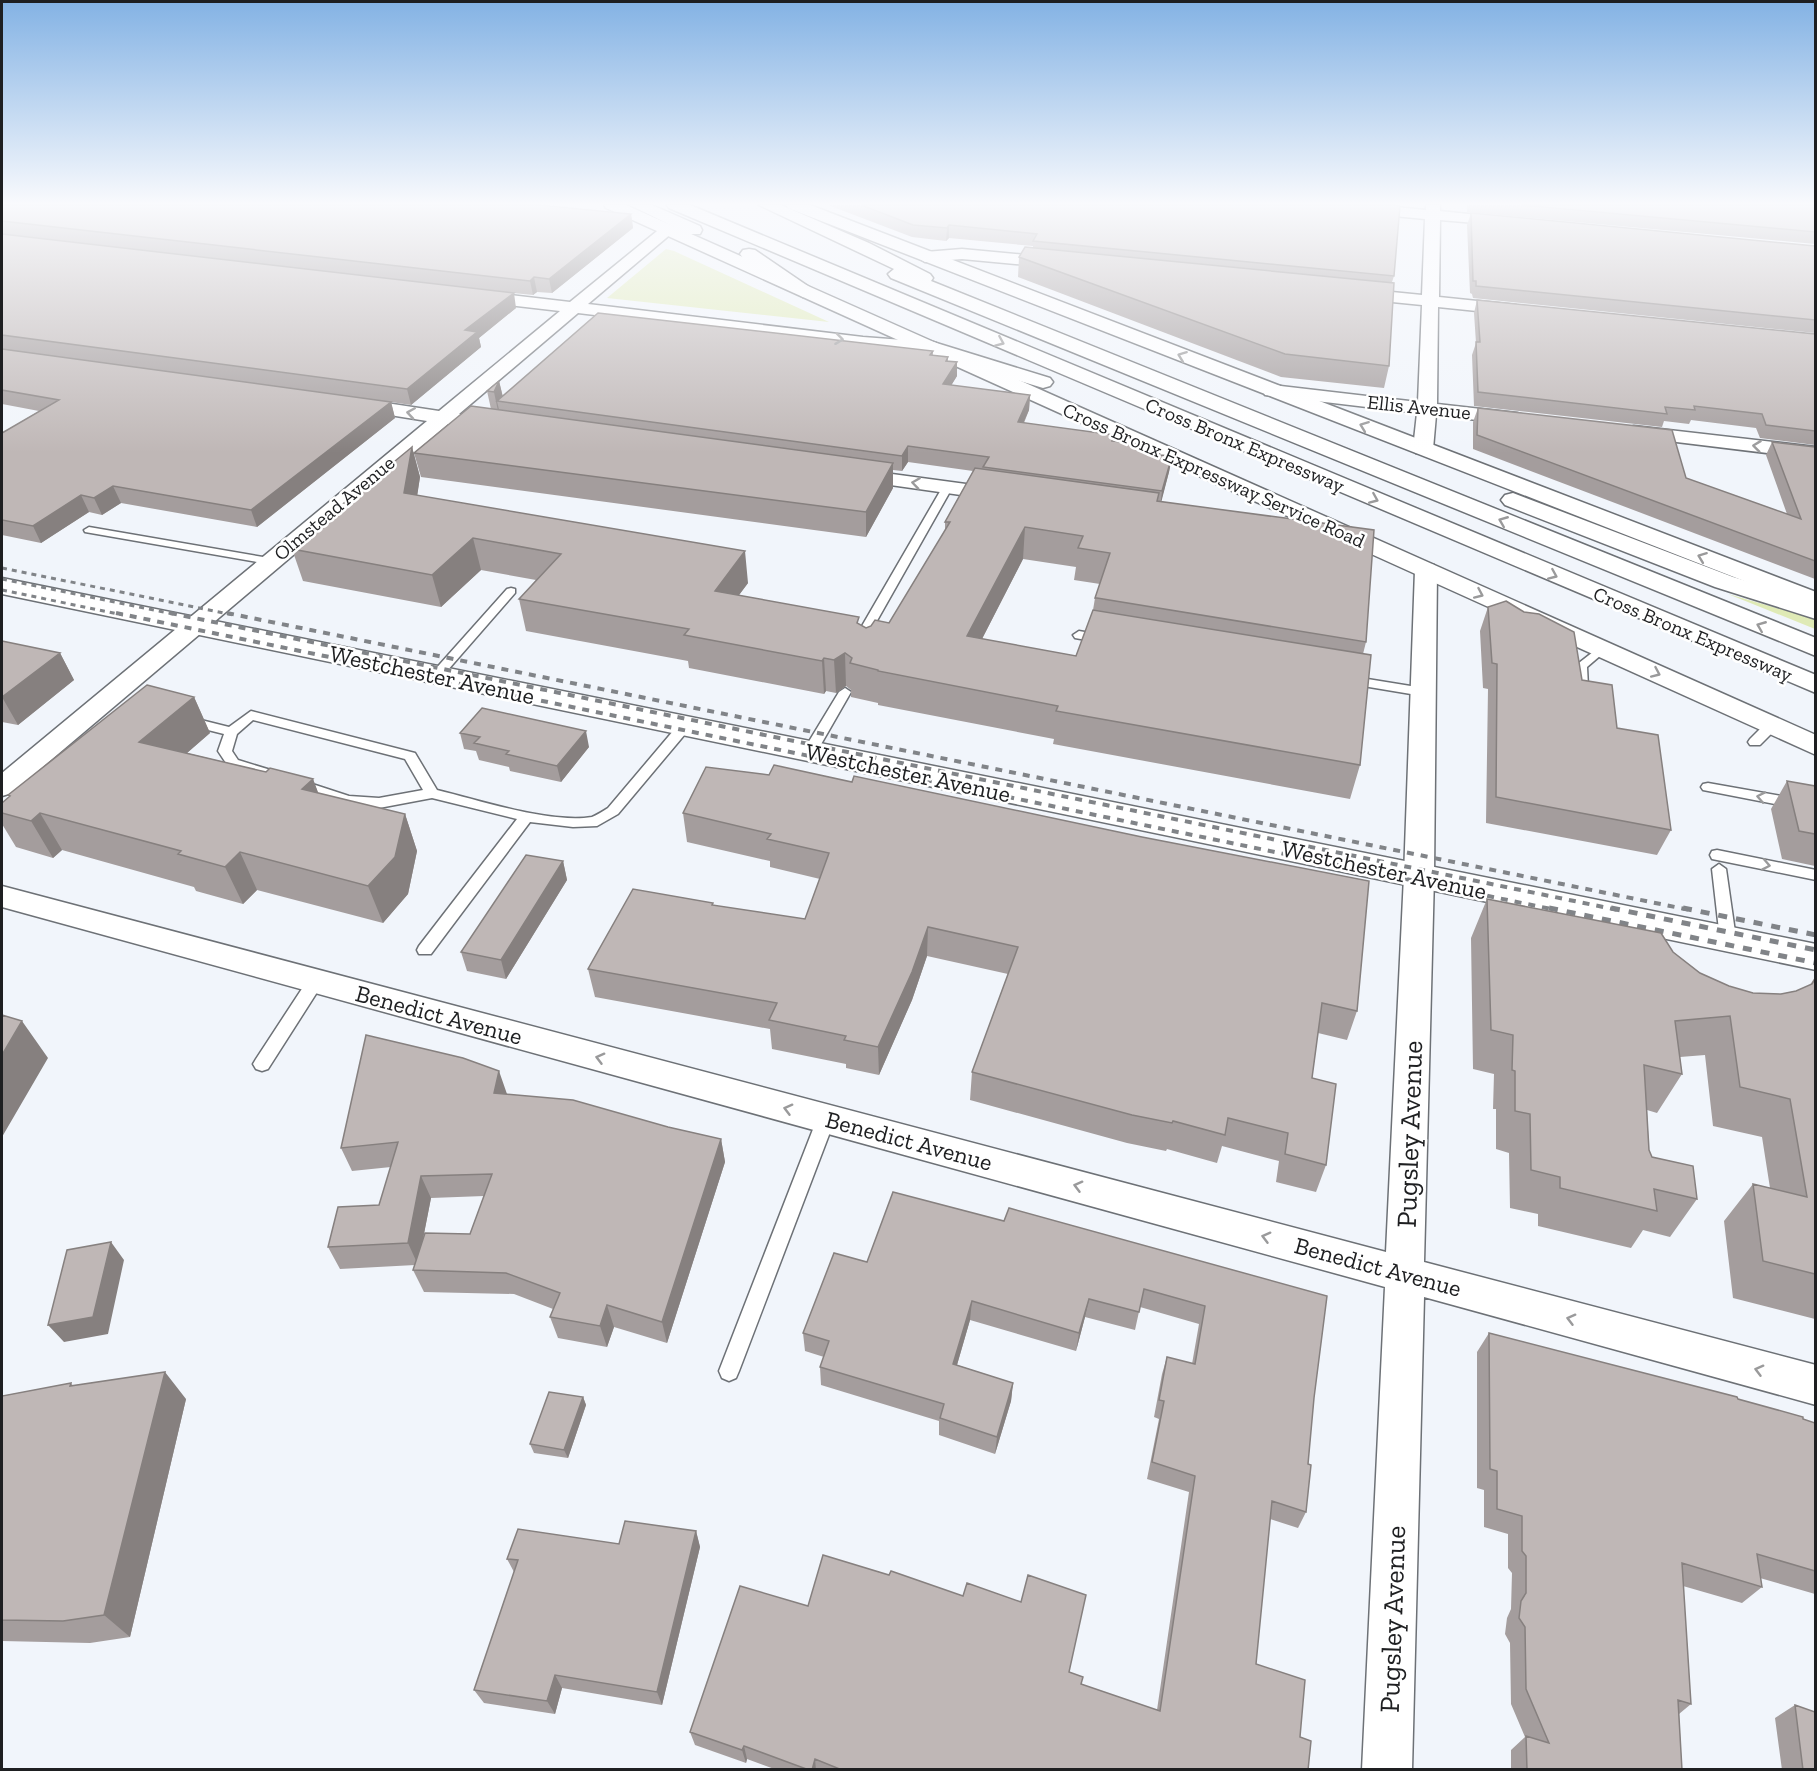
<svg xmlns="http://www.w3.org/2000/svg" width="1817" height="1771" viewBox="0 0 1817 1771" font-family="'Zilla Slab',serif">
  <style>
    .green { fill: #dfeab6 }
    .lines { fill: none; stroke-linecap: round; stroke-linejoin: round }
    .service-casing { stroke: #6d7176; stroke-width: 3 }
    .minor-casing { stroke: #6d7176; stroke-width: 3 }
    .secondary-casing { stroke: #6d7176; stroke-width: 3 }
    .motorway-casing { stroke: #6d7176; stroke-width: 3 }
    .service { fill: #fff; fill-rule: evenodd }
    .minor { fill: #fff; fill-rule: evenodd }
    .secondary { fill: #fff; fill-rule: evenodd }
    .motorway { fill: #fff; fill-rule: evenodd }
    .rail-far2 { stroke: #818488; stroke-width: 3; stroke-dasharray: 5 5; stroke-linecap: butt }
    .rail-far1 { stroke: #818488; stroke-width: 4; stroke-dasharray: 7 7; stroke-linecap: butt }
    .rail { stroke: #818488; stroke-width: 5; stroke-dasharray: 9 9; stroke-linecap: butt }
    .wall { fill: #a49d9d; fill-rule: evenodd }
    .shaded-wall { fill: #86807f }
    .building { fill: #bfb7b6; stroke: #86807f; stroke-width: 1.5 }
    .oneway { stroke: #9a9a9b }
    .labels { text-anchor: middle; stroke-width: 5; stroke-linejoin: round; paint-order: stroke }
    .far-street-label { font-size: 20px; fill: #1e1f21; stroke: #fff }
    .street-label { font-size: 24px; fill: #1e1f21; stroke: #fff }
    .near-street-label { font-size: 28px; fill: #1e1f21; stroke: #fff }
  </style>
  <rect width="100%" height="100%" fill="#f1f5fb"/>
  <path class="green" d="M666,249L674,251L829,322L607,298Z
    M1728,594L1815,619V629Z"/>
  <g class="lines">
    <defs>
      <path id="service" d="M947,485L952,488L874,626L882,637L877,646H869L867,643L870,637L862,626L942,488Z
        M89,527L269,558L275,561L269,564L85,532L84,530Z
        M511,588L515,589V593L440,679H432L430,676L432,673L507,589Z
        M1079,631L1107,636L1109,639L1103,643L1075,638L1073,635Z
        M1602,645L1608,649L1587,667L1588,687L1587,690H1577L1575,666Z
        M1349,676L1423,688L1429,692L1423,696L1345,683L1343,680L1345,677Z
        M845,688L851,692L816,753L814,756H804L802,753L839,692Z
        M251,711L415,753L437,790C479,800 550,824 592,817C597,815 603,811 608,808L679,724L684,723L691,727L618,814L597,826L573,827L530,822L431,954H419L417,950L419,946L517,819L432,798L379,808L348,805L292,786L290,783L297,779L349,796L379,798L423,790L405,759L253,720L237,734L232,751L238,760L274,771L276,774L274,777L269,778L228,766L218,751L224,734L184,724L182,721L189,717L229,727Z
        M1771,722L1778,726L1776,729L1760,745H1750L1748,742L1750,739L1766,723Z
        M1708,783L1816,802V812L1703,790L1701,787L1703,784Z
        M1717,850L1816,870V880L1712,859L1710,855L1712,851Z
        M1719,864L1726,869L1736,939L1734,943H1722L1720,939L1712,869Z
        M315,976L321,978L323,982L321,986L268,1069L262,1071L256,1069L253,1064L256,1059L309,978Z
        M826,1112L832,1114L835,1119L739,1371L736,1378L729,1381L722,1378L719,1371L817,1119L820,1114Z"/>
      <path id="minor" d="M1314,205H1375L1426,210V205H1440V211L1516,219L1518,222L1511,226L1440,220L1439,297L1516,305L1524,310L1516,315L1438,307L1437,404L1517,413L1524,415L1527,419L1524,423L1517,425L1436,415L1433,449L1430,453H1416L1413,449L1417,413L1265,395L1263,391L1265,387L1272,385L1418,402L1422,305L1352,298L1344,293L1352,288L1422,295L1425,219L1321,209Z
        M667,225L675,230L672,233L588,304L863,337L930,342L936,343L939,347L936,351L930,352L863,347L578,313L459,414L502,421L505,425L502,429L495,431L448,424L12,793L2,796V773L427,421L346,408L343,404L346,400L353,398L439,411L560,311L475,301L467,296L469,292L475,291L570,302L662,227Z
        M962,249L1060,258L1068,263L1060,268L962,259L925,262L917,257L925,252Z
        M1634,426L1816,447V459L1627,436L1624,432L1627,428Z
        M855,469L1003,489L1010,491L1014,495L1010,499L1003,501L848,479L845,475L848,471Z
        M1426,563L1434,565L1437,570L1434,876L1424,1262L1816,1365V1405L1424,1297L1412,1770H1362L1385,1287L2,907V886L1386,1252L1404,876L1415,570L1418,565Z"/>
      <path id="secondary" d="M604,205H626L1816,735V755L606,208Z
        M786,205H810L1816,592V609L788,208Z
        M2,578L1816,944V970L2,594Z"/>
      <path id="motorway" d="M630,205H652L700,226L702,230L700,234H688Z
        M667,205H690L1816,675V693L669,208Z
        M759,205H781L869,243L930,274L933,278L931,281L1816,638V656L891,278L888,274L894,269Z
        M749,249L755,250L818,293L815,297H803L743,258L740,254L743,250Z
        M930,341L1050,378L1053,382L1050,386L1043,388L923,351L920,347L923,343Z
        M1513,493L1733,577L1816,602V619L1715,587L1505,505L1501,500L1505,495Z"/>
    </defs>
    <use href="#service" class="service-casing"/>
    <use href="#minor" class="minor-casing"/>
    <use href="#secondary" class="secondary-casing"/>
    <use href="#motorway" class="motorway-casing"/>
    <use href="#service" class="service"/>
    <use href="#minor" class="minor"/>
    <use href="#secondary" class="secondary"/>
    <use href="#motorway" class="motorway"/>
    <path class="rail-far2" d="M2,568L234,615
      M2,579L178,615
      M2,590L123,615"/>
    <path class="rail-far1" d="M116,613L1556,910
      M170,613L1618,910
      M227,613L1690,910"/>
    <path class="rail" d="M1549,908L1816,963
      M1611,908L1816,950
      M1683,908L1816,935"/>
  </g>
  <path class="wall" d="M2,205L631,214L633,228L552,293L537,292L533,295L465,288L516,308L479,338L481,347L411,405L391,402L395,418L257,527L121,503L102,515L89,512L41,543L2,535V433L39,411L2,404Z
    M828,205H1393L1394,276L1392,282L1389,366L1384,388L1281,377L1018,277L1019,257L1033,248V246L949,238L946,241L912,237Z
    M1467,205H1815V244L1467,212Z
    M1471,213L1815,246V333L1473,298L1472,294L1470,293L1467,225Z
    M1477,300L1815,334V445L1760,438L1756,428L1691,420L1689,424L1664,421L1662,427L1474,406L1472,355L1476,343L1474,313Z
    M933,351V356L948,357V361L957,362V376L951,385L1030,395L1029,410L1024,423L1114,441L1145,450L1160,452V455L1172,456L1169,472L1161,501L1366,642L1363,654L1360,765L1350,799L1053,744L1054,739L878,705V703L851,697V690L846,686L836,693L826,691L824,694L689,668L688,661L526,631L519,599L536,580L481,570L441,607L303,581L292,549L345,506L344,503L412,447L420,477L417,495L748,583L739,595L859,624L866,628L889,623L945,531V522L973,471L908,462L902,471L893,470V488L866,537L421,477L414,453L491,409L487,391L499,381L503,397ZM1023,559L1076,567L1074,580L1100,584L1095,598L1093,610L1076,656L982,639Z
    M1478,408L1686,478L1787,514L1766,455L1772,442L1815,447V579L1473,449V422Z
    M1488,607L1582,680L1617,728L1671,830L1657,855L1486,823L1488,689L1483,688L1480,631Z
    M2,641L60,653L74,680L18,725L2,722Z
    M194,697L210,733L187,753L266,772L313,779L318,793L405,814L417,851L408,894L383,923L257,890L243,904L196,891L194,887L62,850L53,858L16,847L2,824V803L9,797L8,795Z
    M460,733L589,747L561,782L510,771L509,767L479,760L476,751L464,749Z
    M706,767L1357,1011L1347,1040L1318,1033L1312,1078L1326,1165L1316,1192L1276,1182L1279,1161L1222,1146L1217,1163L1167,1149L1166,1151L1127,1143L970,1100L972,1072L1008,974L927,956L912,1000L879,1075L846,1068V1064L772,1049L770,1029L595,997L588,969L713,906L805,919L820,879L770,867V861L687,842L683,813Z
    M1787,781L1815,786V866L1782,859L1771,809Z
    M563,861L567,880L506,979L467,971L461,952Z
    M1487,899L1673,952L1700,973L1729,986L1753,993L1781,994L1796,991L1810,985L1815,977V1319L1733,1298L1724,1221L1753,1184L1770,1188L1762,1137L1713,1126L1705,1055L1680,1057L1682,1074L1657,1113L1647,1110L1649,1150L1652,1157L1697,1199L1670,1237L1643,1230L1631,1248L1538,1226V1214L1510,1208L1509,1153L1496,1149V1109H1493L1494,1074L1473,1069L1471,938Z
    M507,1094L668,1127L721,1139L725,1162L667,1343L614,1327L607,1347L558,1338L550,1317L553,1309L514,1294L424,1292L413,1270L415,1265L340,1269L328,1247L379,1205L391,1167L352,1171L341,1148ZM484,1196L470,1234L423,1238L431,1198Z
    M1004,1221L1327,1296L1314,1398L1308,1464L1306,1512L1298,1528L1270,1519L1256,1664L1300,1737L1308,1770H777L747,1759L746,1763L695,1745L690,1732L808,1606L1069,1672L1081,1684L1157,1710L1189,1492L1147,1479L1159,1419L1154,1417L1162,1374L1167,1357L1192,1364L1199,1324L1140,1307L1135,1330L1085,1317L1076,1351L970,1320L957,1365L1013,1383L1011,1401L995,1454L939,1435V1421L821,1385L820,1367L824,1357L805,1351L803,1333L867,1262Z
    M1489,1333L1738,1399L1815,1423V1594L1760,1578L1762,1587L1742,1603L1683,1586L1691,1704L1679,1714L1682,1770H1511V1750L1525,1737L1511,1704L1510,1643L1505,1634L1507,1618L1511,1609L1512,1573L1508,1568V1534L1484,1527V1490L1477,1488V1352Z
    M71,1383L73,1386L186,1399L130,1637L90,1643L2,1641V1396Z
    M583,1397L586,1405L568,1458L534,1453L530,1444Z
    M696,1531L700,1547L662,1705L562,1688L555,1714L484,1703L474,1690L514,1572L507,1559L619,1544Z
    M1795,1705L1815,1770H1782L1775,1718Z"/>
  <path class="shaded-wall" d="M631,214L633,228L552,293L549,279Z
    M949,225V238L946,241L947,228Z
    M534,277L537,292L533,295L530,281Z
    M514,293L516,308L479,338L481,347L411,405L407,389L465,330Z
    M957,362V376L943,399V384Z
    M499,381L504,402L497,401L500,414L499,416L494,392Z
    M1030,395L1029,410L1017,437L1018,422Z
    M391,402L395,418L257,527L251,510Z
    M908,446V462L902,471V456Z
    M412,447L420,477L413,524L404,493Z
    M1172,456L1169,472L1160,507L1162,491Z
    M893,463V488L866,537V512Z
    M113,486L121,503L102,515L94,498Z
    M81,495L89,512L41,543L33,526Z
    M1025,527L1023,559L966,670L967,636Z
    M473,538L481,570L441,607L432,575Z
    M745,551L748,583L718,623L715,591Z
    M60,653L74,680L18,725L2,697Z
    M845,653L846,686L836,693L834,660Z
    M824,658L826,691L824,694L822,661Z
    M194,697L210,733L157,779L139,742Z
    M586,731L589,747L561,782L557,766Z
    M313,779L327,816L302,789Z
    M40,813L62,850L53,858L31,821Z
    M405,814L417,851L408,894L383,923L368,886Z
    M240,852L257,890L243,904L225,867Z
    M563,861L567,880L506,979L501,960Z
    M928,927L927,956L912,1000L879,1075L878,1047Z
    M22,1021L48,1058L2,1137V1055Z
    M499,1071L507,1094L502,1116L494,1093Z
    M721,1139L725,1162L667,1343L662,1322Z
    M421,1176L431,1198L418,1265L408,1243Z
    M111,1242L124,1260L108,1334L64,1342L48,1325Z
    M1089,1299L1085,1317L1076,1351L1079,1333Z
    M972,1301L970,1320L952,1382L953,1364Z
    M607,1305L614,1327L607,1347L600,1326Z
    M165,1372L186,1399L130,1637L104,1615Z
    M1013,1383L1011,1401L995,1454L997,1437Z
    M583,1397L586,1405L568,1458L564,1450Z
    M696,1531L700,1547L662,1705L657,1692Z
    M555,1675L562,1688L555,1714L547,1701Z
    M744,1746L747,1759L746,1763L742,1750Z
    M815,1759L816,1770H812Z"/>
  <path class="building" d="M2,205H539L631,214L549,279L534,277L530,281L2,221Z
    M861,205H1393L1400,206L1394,276L1033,241L1037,234L949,225L947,228L913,225Z
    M1522,205H1815V232Z
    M1471,213L1815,246V320L1476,286V281H1473Z
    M2,234L514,293L465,330L477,332L407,389L2,335Z
    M1025,247L1394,283L1389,366L1285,354L1019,257Z
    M1477,300L1815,334V431L1766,425L1762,414L1694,406L1695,410L1665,407L1667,414L1478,392L1476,342H1480Z
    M598,313L933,351L930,355L948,357L946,361L957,362L943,384L1030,395L1018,422L1115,435L1112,441L1146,445L1144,450L1160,452L1159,455L1172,456L1162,491L983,467L989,457L908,446L902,456L497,401Z
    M2,349L391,402L251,510L113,486L94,498L81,495L33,526L2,520V433L59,400L2,390Z
    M499,381L494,392L487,391Z
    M471,406L893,463L866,512L414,453Z
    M1478,408L1672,430L1686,478L1801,519L1772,442L1815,447V561L1477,435Z
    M412,447L404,493L745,551L715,591L859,617L857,623L866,628L871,626L875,620L889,623L950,522H945L975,468L1159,493L1157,501L1374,530L1366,642L1097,598H1095L1110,553L1078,548L1083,536L1025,527L967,636L1076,656L1093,610L1371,655L1360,765L1056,711L1058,706L878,671V670L850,663L852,658L845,653L834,660L824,658L822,661L684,635L689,629L519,599L561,554L473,538L432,575L292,549L349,504L344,503Z
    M1506,601L1524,612L1539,614L1574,632L1582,680L1612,685L1617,728L1658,735L1671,830L1496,797L1497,664L1492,663L1488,607Z
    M2,641L60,653L2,697Z
    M147,685L194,697L139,742L266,772L270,768L313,779L302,789L405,814L395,857L368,886L240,852L225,867L178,854L181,851L40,813L31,821L2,813V803L10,796L8,795Z
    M482,708L586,731L557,766L506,754L509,751L474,743L480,737L460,733Z
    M774,765L852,782L854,776L1142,837L1369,881L1357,1011L1322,1003L1312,1078L1336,1084L1326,1165L1285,1154L1288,1133L1228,1118L1225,1135L1173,1121L1172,1123L1132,1115L972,1072L1018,947L928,927L912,972L878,1047L844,1040L846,1036L769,1020L777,1003L588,969L633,889L713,903L712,905L805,919L829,853L767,839L771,834L683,813L706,767L769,775Z
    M1787,781L1815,786V834L1799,831Z
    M526,855L563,861L501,960L461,952Z
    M1487,899L1661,933L1673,952L1700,973L1729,986L1753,993L1781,994L1796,991L1812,984L1815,979V1274L1763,1261L1753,1184L1807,1197L1790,1099L1740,1087L1730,1016L1675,1021L1682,1074L1644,1065L1649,1150L1652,1157L1693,1166L1697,1199L1654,1189L1657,1211L1560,1188V1177L1531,1170L1530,1114L1515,1111V1071L1512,1070L1513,1035L1491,1030Z
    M2,1015L22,1021L2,1055Z
    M366,1035L463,1058L499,1071L494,1093L573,1100L668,1127L721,1139L662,1322L607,1305L600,1326L550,1317L560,1293L506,1273L413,1270L425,1233L470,1234L492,1174L421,1176L408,1243L328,1247L338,1207L379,1205L398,1142L341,1148Z
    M893,1192L1004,1221L1009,1208L1327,1296L1314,1398L1308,1464L1311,1465L1306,1512L1272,1501L1256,1664L1305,1680L1300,1737L1311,1741L1308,1770H842L815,1759L812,1770H809L744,1746L742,1750L690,1732L740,1586L808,1606L823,1555L889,1575L891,1571L963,1596L967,1583L1021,1602L1028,1575L1086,1595L1069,1672L1083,1677L1081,1684L1160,1711L1195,1476L1152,1462L1164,1401L1159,1400L1167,1357L1195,1364L1205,1306L1144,1289L1139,1312L1089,1299L1079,1333L972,1301L953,1364L1013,1383L997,1437L940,1418L944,1404L820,1367L829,1341L803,1333L834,1253L867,1262Z
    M111,1242L93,1317L48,1325L67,1250Z
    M1489,1333L1737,1397L1738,1399L1803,1417V1419L1815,1423V1571L1757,1554L1762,1587L1682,1563L1691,1704L1678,1700L1682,1770H1527L1526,1736L1549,1743L1526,1689L1525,1627L1519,1618L1521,1601L1526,1593V1556L1522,1551V1516L1497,1509V1471L1490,1469Z
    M165,1372L104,1615L63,1621L2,1620V1396L71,1383L70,1386Z
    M549,1392L583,1397L564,1450L530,1444Z
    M625,1521L696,1531L657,1692L555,1675L547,1701L474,1690L518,1560L507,1559L518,1529L619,1544Z
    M1795,1705L1815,1712V1770H1803Z"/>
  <defs><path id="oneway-chevron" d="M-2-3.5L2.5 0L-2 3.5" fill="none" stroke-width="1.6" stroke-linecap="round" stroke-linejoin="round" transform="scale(1.5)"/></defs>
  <g class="oneway">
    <use href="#oneway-chevron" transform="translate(839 339) rotate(7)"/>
    <use href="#oneway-chevron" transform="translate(1000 342) rotate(23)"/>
    <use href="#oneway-chevron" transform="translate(1182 356) rotate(-159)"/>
    <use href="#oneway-chevron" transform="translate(411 413) rotate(-171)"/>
    <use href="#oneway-chevron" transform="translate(1364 426) rotate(-159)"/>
    <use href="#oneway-chevron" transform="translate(1757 446) rotate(-173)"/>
    <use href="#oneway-chevron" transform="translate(916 483) rotate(-172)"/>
    <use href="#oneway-chevron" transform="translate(1374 499) rotate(23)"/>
    <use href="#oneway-chevron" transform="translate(1503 521) rotate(-158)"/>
    <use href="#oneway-chevron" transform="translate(1702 557) rotate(-159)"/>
    <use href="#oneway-chevron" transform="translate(1553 575) rotate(23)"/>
    <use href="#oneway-chevron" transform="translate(1479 594) rotate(24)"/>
    <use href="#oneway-chevron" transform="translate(1761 626) rotate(-158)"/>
    <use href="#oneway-chevron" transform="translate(1656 673) rotate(24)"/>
    <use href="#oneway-chevron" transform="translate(1761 797) rotate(-169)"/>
    <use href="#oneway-chevron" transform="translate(1766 865) rotate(11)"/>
    <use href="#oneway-chevron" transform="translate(600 1058) rotate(-165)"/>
    <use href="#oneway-chevron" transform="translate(788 1109) rotate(-165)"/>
    <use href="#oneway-chevron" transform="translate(1078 1186) rotate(-165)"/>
    <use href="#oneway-chevron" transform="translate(1266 1237) rotate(-165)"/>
    <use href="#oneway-chevron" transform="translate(1571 1319) rotate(-165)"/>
    <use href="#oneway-chevron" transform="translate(1759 1370) rotate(-165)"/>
  </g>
  <linearGradient id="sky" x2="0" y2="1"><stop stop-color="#83b2e4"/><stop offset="0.45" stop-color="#f9fafd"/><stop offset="1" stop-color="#f9fafd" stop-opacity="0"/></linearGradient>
  <rect width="1817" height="453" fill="url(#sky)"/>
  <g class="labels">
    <g class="far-street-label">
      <text transform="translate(1419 407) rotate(6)" y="7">Ellis Avenue</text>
      <text transform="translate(1245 445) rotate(23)" y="7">Cross Bronx Expressway</text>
      <text transform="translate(1214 475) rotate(24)" y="7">Cross Bronx Expressway Service Road</text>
      <text transform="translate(334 508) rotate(-40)" y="7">Olmstead Avenue</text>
      <text transform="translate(1693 634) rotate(23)" y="7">Cross Bronx Expressway</text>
    </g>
    <g class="street-label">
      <text transform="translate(432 675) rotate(12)" y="8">Westchester Avenue</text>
      <text transform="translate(908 773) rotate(12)" y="8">Westchester Avenue</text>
      <text transform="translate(1384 870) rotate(12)" y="8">Westchester Avenue</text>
      <text transform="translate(439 1015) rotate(15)" y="8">Benedict Avenue</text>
      <text transform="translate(909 1141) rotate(15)" y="8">Benedict Avenue</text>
      <text transform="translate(1378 1267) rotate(15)" y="8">Benedict Avenue</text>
    </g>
    <g class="near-street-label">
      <text transform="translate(1409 1134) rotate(-88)" y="10">Pugsley Avenue</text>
      <text transform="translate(1392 1619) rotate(-88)" y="10">Pugsley Avenue</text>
    </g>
  </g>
  <rect width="1817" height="1771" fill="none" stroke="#1e1f21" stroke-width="6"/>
</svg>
